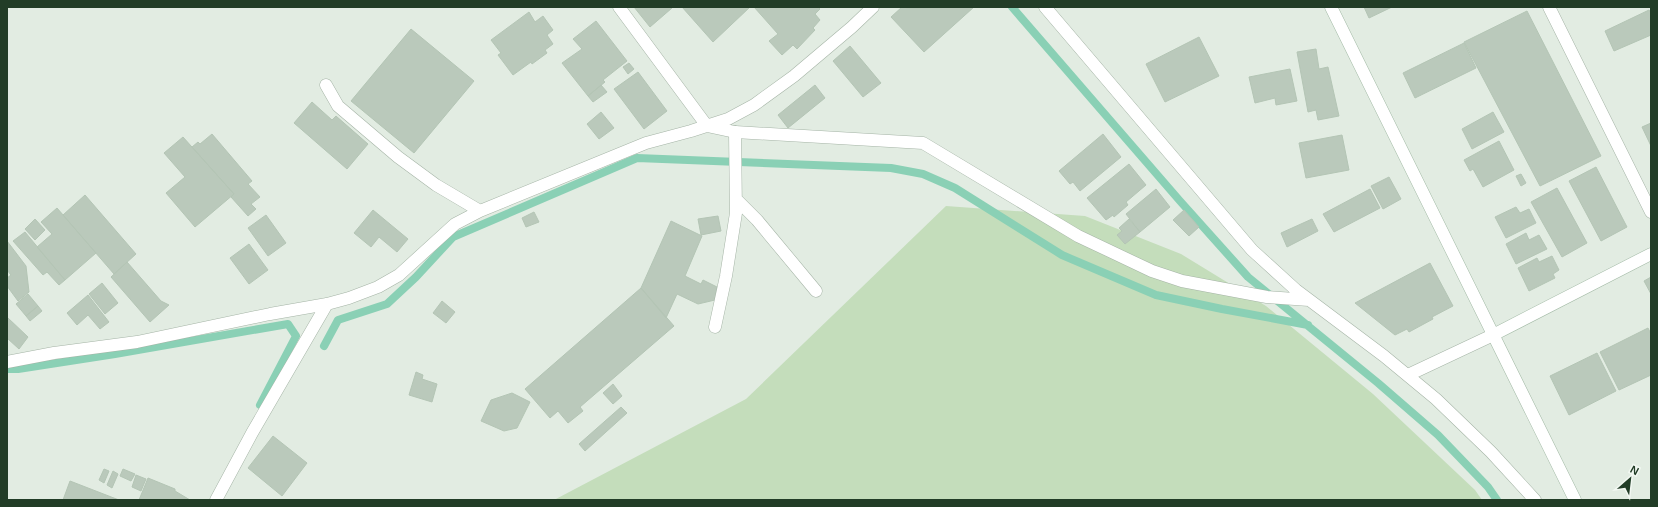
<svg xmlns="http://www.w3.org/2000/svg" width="1658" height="507" viewBox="0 0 1658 507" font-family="Arial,sans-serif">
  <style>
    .green { fill: #c4ddbb }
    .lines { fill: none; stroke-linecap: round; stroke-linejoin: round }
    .stream { stroke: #8ad0b5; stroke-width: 8 }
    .building { fill: #bac9bb; stroke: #b4c5b5 }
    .lane-casing { stroke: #a5b4a6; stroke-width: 13 }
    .street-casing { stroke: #a5b4a6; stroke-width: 13 }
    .secondary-casing { stroke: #a3baa6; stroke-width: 13 }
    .lane { stroke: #fff; stroke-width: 12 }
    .street { stroke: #fff; stroke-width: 12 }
    .secondary { stroke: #fff; stroke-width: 12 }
  </style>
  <rect width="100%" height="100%" fill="#e2ece2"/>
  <path class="green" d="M946,206L1085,216L1181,254L1266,306L1373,394L1475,490L1482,500H554L746,399Z"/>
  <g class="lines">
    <path class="stream" d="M1012,7L1180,201L1248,277L1378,383L1438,435L1488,487L1497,500
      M324,346L338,320L387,304L416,277L453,237L637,158L891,168L923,174L955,188L1062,255L1156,295L1222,309L1308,325
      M7,369H18L115,354L288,324L296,336L260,405"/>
  </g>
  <path class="building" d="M634,7H671L672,8L650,27Z
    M682,7H750L713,42Z
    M754,7H818L820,9L815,14L820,20L813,28L815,30L797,49L793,45L782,55L769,41L778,34Z
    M902,7L910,8L974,7L924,52L891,17Z
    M1364,7H1392L1369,18Z
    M1649,10L1651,13V35L1614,51L1605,31Z
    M1527,11L1601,156L1540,186L1464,42Z
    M529,12L535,22L543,16L553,30L547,35L553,44L545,50L547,53L532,64L531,62L513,75L498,55L501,53L491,40Z
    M596,21L627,61L603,80L605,82L588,96L562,63L582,49L573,39Z
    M411,29L474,81L414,153L351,101Z
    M1199,37L1219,76L1165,102L1146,64Z
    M1464,43L1476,68L1415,98L1403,73Z
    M850,46L881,83L863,97L833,61Z
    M1316,49L1319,69L1328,67L1339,116L1318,120L1316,110L1308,112L1297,52Z
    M629,63L634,69L628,74L623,67Z
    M1290,69L1297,101L1276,105L1275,98L1255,103L1249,77Z
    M638,72L667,111L644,129L614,89Z
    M601,85L607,92L593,102L588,96Z
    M815,85L825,98L788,128L778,115Z
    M312,102L332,120L336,116L368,144L347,169L294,123Z
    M601,112L614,128L599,139L587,124Z
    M1493,112L1504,132L1472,149L1462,129Z
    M1651,123V146L1642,127Z
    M212,134L252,181L248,184L260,197L251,204L256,209L248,216L231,197L234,194L192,147L198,142L200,144Z
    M1103,134L1121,157L1080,191L1073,182L1070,184L1059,171Z
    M1342,135L1349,170L1306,178L1299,143Z
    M183,137L234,194L195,227L166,193L185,177L164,153Z
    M1499,141L1514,170L1483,187L1473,169L1470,171L1464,160Z
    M1129,164L1146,185L1126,202L1128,205L1114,217L1113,215L1106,220L1087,198Z
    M1596,167L1627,227L1601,241L1569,181Z
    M1521,174L1526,183L1521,186L1516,176Z
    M1389,177L1401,199L1383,209L1371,186Z
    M1557,188L1587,243L1562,257L1531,202Z
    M1156,189L1170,207L1140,232L1126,214Z
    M1370,189L1380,208L1334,232L1323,214Z
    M85,195L136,254L114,274L63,215Z
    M1516,207L1520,213L1529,209L1536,223L1506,238L1495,217Z
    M57,208L96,253L65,280L37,247L52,234L41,222Z
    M373,210L408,239L397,252L379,237L371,247L354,233Z
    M1184,210L1199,227L1189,236L1173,220Z
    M534,212L539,222L526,227L522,218Z
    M266,215L286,243L268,256L248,228Z
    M718,216L721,231L701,235L698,219Z
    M35,219L45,230L35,240L25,229Z
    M1129,219L1140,232L1125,244L1117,235L1122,231L1119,228Z
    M1312,219L1318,231L1287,247L1281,233Z
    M671,221L702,236L685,276L701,284L703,280L717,287L715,300L698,304L677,294L666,318L641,288Z
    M25,232L65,280L59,285L47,272L43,275L13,241Z
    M1526,233L1529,240L1539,235L1547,249L1516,264L1506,244Z
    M7,241L26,266L29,292L18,301L7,286V278L11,275L7,270Z
    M249,244L268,270L249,284L230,258Z
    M1552,256L1559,270L1553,274L1555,278L1529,291L1518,268L1537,258L1539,262Z
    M127,262L161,301L169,305L150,322L111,277Z
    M1430,263L1453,306L1432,317L1433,319L1409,332L1407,329L1395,335L1355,303Z
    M1651,277V294L1644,281Z
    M102,283L118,303L105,314L89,294Z
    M641,288L674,326L580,407L583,411L568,423L558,411L550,418L525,389Z
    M28,294L38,306L26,316L16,304Z
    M88,295L109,322L100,329L88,315L77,325L67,313Z
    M442,301L455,312L446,323L433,313Z
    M38,306L42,311L30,321L26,316Z
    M8,318L28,337L19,349L7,338V320Z
    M1648,328L1651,334V375L1619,390L1600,352Z
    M1597,353L1616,391L1569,415L1550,376Z
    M416,372L423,375L422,379L437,384L432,402L409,395Z
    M613,384L622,396L613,404L603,393Z
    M512,393L530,402L517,428L504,431L481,421L491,400Z
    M621,407L627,413L585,451L579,444Z
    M273,436L307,463L282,496L248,468Z
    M104,469L109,471L104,483L99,480Z
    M123,469L135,474L131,481L120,476Z
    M113,471L118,474L112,488L107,485Z
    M136,475L146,479L141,491L132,487Z
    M148,478L175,489V491L190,500H139Z
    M70,481L119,500H63Z"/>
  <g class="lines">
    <defs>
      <path id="lane" d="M736,199L757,220L816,291
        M715,327L726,276L736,213L735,132"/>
      <path id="street" d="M619,7L707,126L735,132L923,143L1078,236L1152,271L1182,281L1267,297L1309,300
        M1045,7L1252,250L1296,290L1384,356L1436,399L1491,452L1535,500
        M1549,7L1651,212
        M326,85L338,106L398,157L436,185L480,211
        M7,362L54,353L137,342L270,314L327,304L349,298L378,287L399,275L455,224L480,211L646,143L691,131L728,119L754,105L794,76L852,27L873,7
        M1408,375L1493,335
        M216,500L252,433L327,304"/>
      <path id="secondary" d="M1331,7L1575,500
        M1493,335L1651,254"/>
    </defs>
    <use href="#lane" class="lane-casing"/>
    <use href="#street" class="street-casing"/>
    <use href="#secondary" class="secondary-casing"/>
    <use href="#lane" class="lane"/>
    <use href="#street" class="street"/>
    <use href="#secondary" class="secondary"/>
  </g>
  <rect width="1658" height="507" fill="none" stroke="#223d27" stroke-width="16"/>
  <g transform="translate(1630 479) rotate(28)" stroke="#f2f8f2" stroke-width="3" paint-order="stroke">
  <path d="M0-3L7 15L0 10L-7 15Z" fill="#223d27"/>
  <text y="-6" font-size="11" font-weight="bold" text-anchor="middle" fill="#223d27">N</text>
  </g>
</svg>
